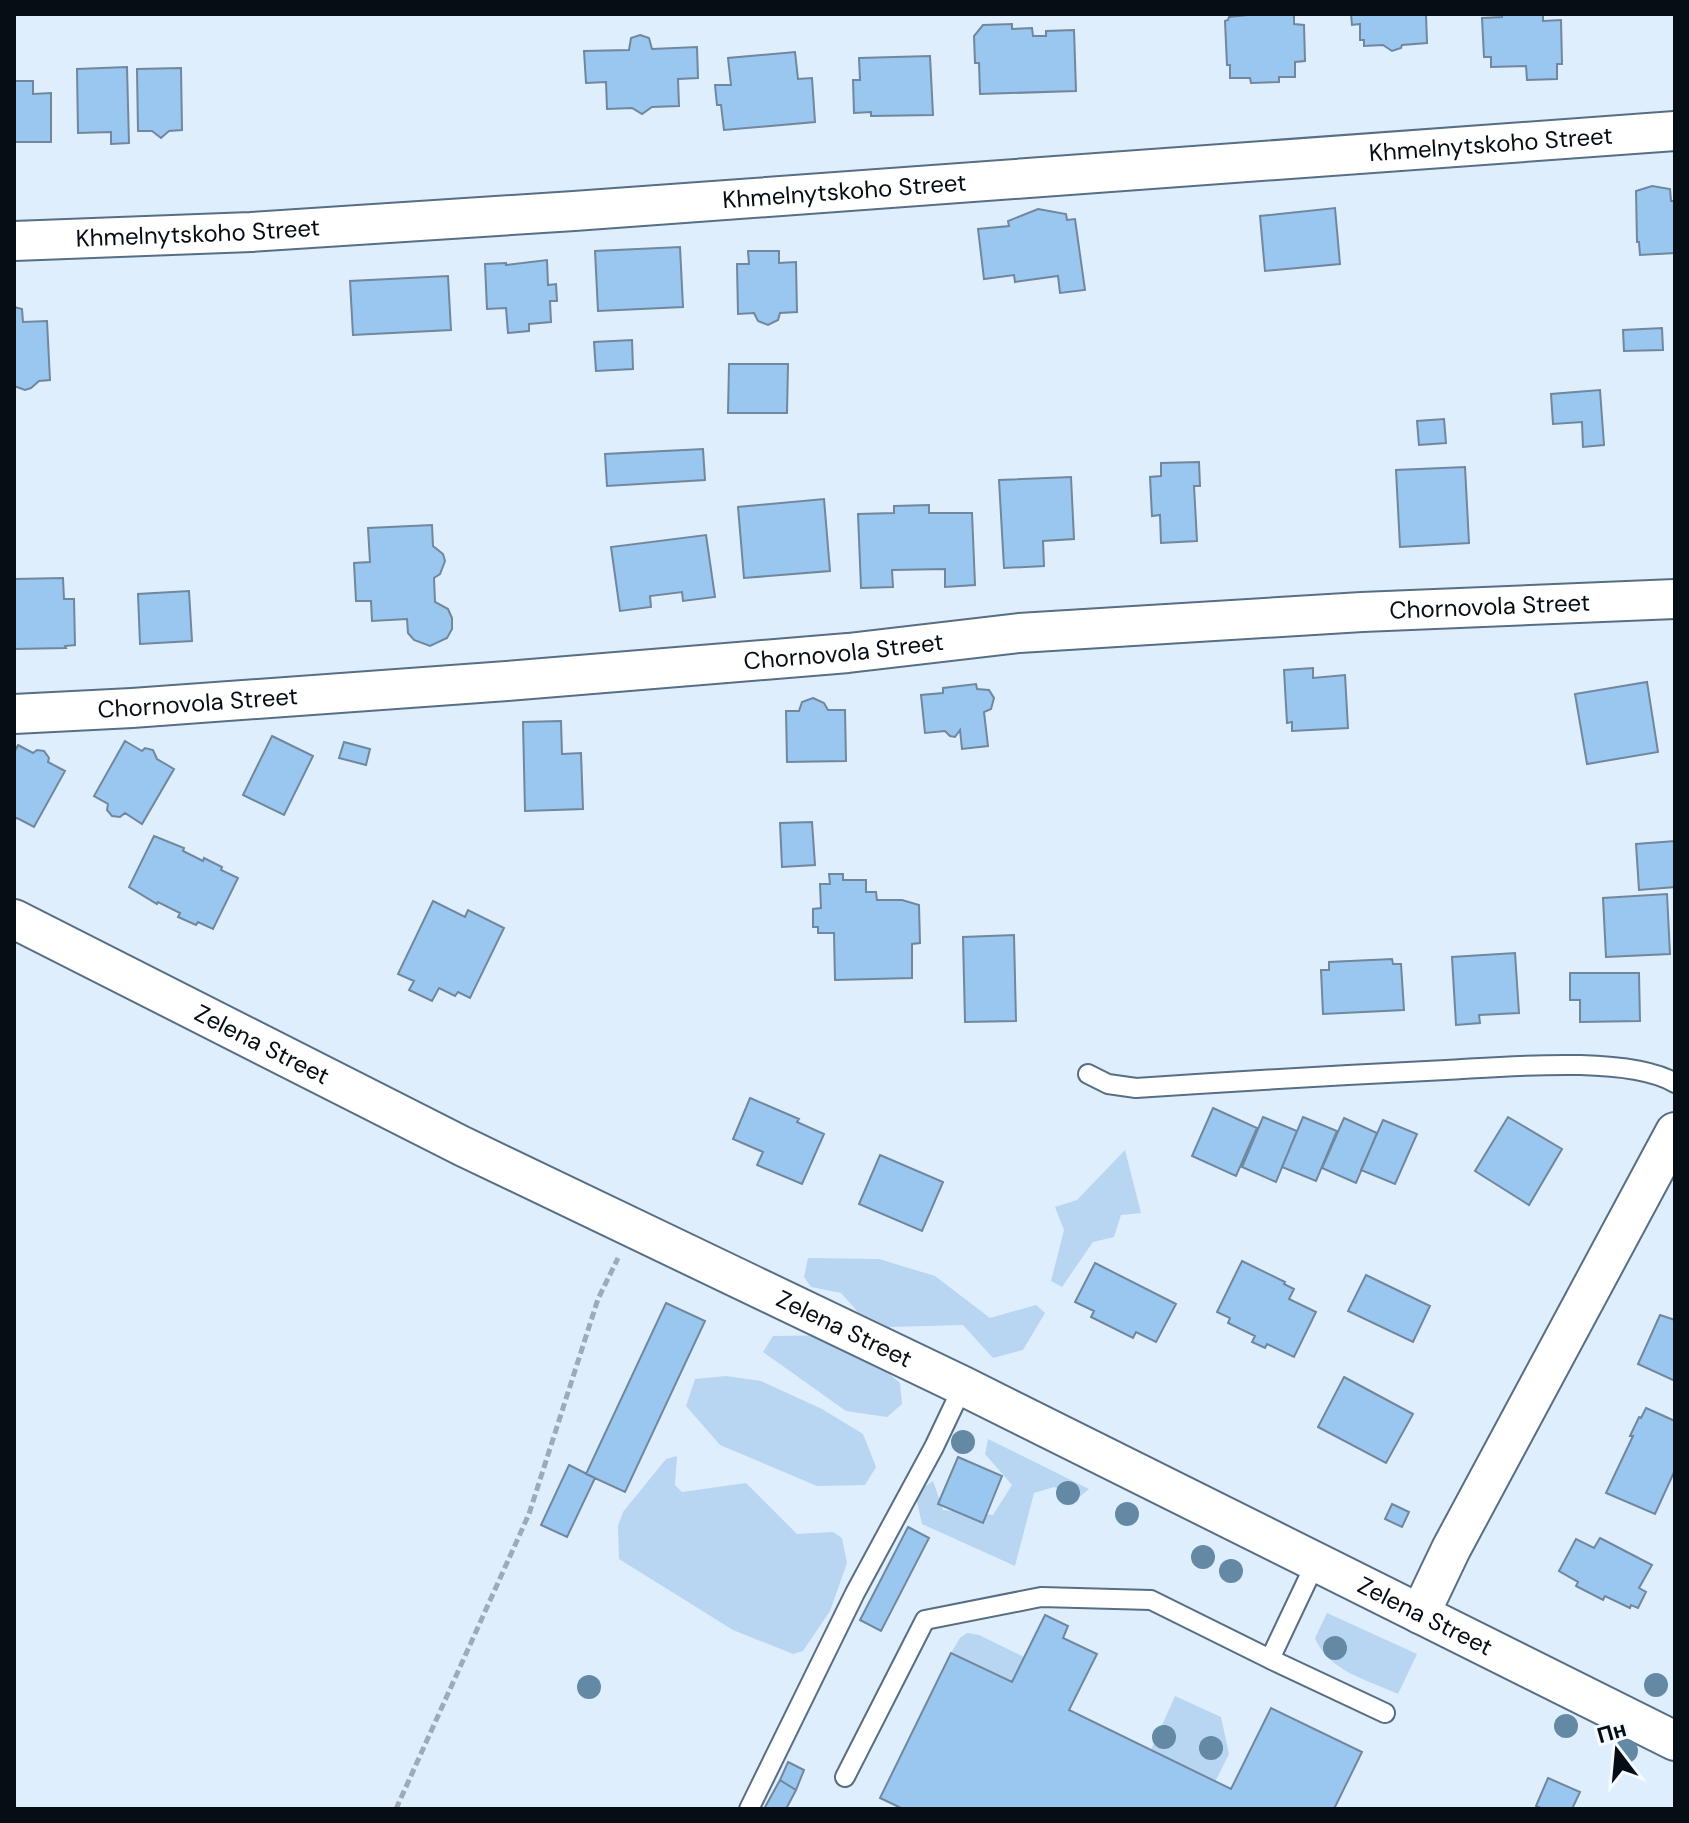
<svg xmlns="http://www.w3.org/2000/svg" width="1689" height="1823" viewBox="0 0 1689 1823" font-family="'DM Sans',sans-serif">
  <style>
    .green { fill: #b8d5f1 }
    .building { fill: #9ac7f0; stroke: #70879d; stroke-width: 2 }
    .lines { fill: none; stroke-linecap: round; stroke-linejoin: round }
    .service-casing { stroke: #576e83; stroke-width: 22 }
    .minor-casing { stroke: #576e83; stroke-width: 42 }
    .path { stroke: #9daab7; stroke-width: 5; stroke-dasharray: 8 4; stroke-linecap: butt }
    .service { stroke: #fff; stroke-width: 18 }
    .minor { stroke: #fff; stroke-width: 38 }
    .tree { fill: #6489a4 }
    .labels { text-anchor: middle; stroke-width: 6; stroke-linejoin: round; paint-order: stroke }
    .street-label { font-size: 24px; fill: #050d15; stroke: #f5faff }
  </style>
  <rect width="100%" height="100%" fill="#dfeefd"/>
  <path class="green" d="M1125,1150L1141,1213L1121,1215L1114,1237L1093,1242L1062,1287L1051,1281L1064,1230L1055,1207L1077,1200Z
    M808,1258L879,1259L935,1276L990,1318L1036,1305L1045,1313L1023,1350L993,1358L963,1325L889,1327L858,1312L841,1293L811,1287L804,1277Z
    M845,1335L900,1383L902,1404L887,1417L846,1411L763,1352L773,1336Z
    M726,1376L761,1381L822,1409L863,1434L876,1467L865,1485L817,1486L720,1445L686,1406L695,1379Z
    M988,1439L1089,1489L1072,1503L1068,1493L1054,1487L1034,1493L1015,1566L922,1524L915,1493L933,1481L943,1510L993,1515L1012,1485L985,1454Z
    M677,1456L675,1485L682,1492L746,1483L797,1534L833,1532L842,1538L847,1563L830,1611L803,1651L793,1654L733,1630L619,1559L618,1526L623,1512L666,1459Z
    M1327,1613L1417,1654L1398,1694C1368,1680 1328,1671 1315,1638Z
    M967,1633L979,1635L1024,1657L1012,1682L951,1653L960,1638Z
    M1175,1696L1221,1717L1229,1754L1215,1782L1151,1750Z"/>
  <path class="building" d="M1257,14L1294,15V24L1304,25L1305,61L1295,62V77H1279V82L1251,83L1250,78H1230V65H1227L1225,21L1228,20L1229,17Z
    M1351,14H1426L1427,43L1402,45L1401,48L1392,51L1383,45L1364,46V40H1360V24L1352,25Z
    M1502,14H1543V21L1561,20L1562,64H1557V79L1527,80L1526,66L1491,67V57H1484L1482,18L1502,17Z
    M1012,24V29L1032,28L1033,36H1046V31L1074,30L1076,91L980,94L979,63H975L974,36L983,25Z
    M640,35L649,38L652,49L697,47L698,78L678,79L679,106L652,107L642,114L632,108L607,109L606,82L586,83L584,51L629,50L631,38Z
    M795,52L798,79L812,78L815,122L724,130L721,105H717L715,85H731L728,58Z
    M930,56L933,115L871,116V112L854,113L853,80H860L859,58Z
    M127,67L129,143L111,144V132L78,133L77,69Z
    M181,68L182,130L169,131L161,138L152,131H138L137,69Z
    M14,81H33V94L51,93V142H14Z
    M1652,186L1670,189L1671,201H1675V253L1640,255L1639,242H1637L1636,191Z
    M1335,208L1340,264L1265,271L1260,216Z
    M1038,209L1066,214L1067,220L1075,219L1085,290L1060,293L1058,276L1015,282L1014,275L984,279L978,229L1009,226L1008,221Z
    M680,247L683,307L598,311L595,251Z
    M748,251H779V263L796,262L797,312L780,313L778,320L768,325L758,321L754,313L738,314L737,264H749Z
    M547,260L548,285L556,284L557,301H550L551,322L529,324V331L508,333L506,308L487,309L485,264L506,263V265Z
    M448,276L451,330L353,335L350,281Z
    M14,307L22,309L23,322L47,321L50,380L39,381L31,388L25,390L14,386Z
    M1662,328L1663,350L1624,351L1623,330Z
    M632,340L633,369L596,371L594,342Z
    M729,364H788L787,413H728Z
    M1600,390L1604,445L1583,447L1582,422L1553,424L1551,394Z
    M1444,419L1446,443L1419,445L1417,421Z
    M703,449L705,480L607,486L605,454Z
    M1199,462L1200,486H1194L1197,541L1161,543L1160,515L1152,516L1150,477L1161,476V463Z
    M1465,467L1469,543L1400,547L1396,470Z
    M1071,477L1074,539L1043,541L1044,566L1004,568L999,480Z
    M824,499L830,571L744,578L738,507Z
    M929,505V513H972L975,585L945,587V569L892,570L893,587L861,588L858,514L894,513V506Z
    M432,525L433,546L443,554L445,561L440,574L434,578L435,602L448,609L452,618V629L447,638L430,646L414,640L408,633L407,619L372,621L371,601H356L354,563L370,562L368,528Z
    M706,535L715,597L683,601L682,592L650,596L651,607L620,611L611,547Z
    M63,578L64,599H74L75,645L65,646L66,648L14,649V579Z
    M189,591L192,641L140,644L138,594Z
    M1313,668V678L1345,675L1348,728L1292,731V722L1287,723L1284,670Z
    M1647,682L1658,752L1587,764L1575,694Z
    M976,684L977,689L989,690L994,698L991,709L984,712L988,746L962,749L960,730L955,737L950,736L945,731L925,733L921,695L943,693V688Z
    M813,698L824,703L828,710H845L846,761L787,762L786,711H799L802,702Z
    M561,721L562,754L581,753L583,809L525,811L523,722Z
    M272,736L313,756L284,815L243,795Z
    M125,741L142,751L145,748L153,750L157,759L174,769L142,824L125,813L120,817L112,816L107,810L108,804L94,796Z
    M344,742L370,749L366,765L339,758Z
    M18,745L33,753L37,750L44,751L49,758L48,762L65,771L34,827L17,818L14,820V753Z
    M812,822L815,865L782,867L780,823Z
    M154,836L184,848L183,851L203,861L204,858L222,867L221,870L238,878L213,929L198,922L196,925L178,917L180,913L158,902L157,904L129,887Z
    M1675,841V887L1639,890L1636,844Z
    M829,874H843V880H866V892H876L877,900H902L919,905L920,943L912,944V978L835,980L834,933H818V927H813V909L821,908L820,884H830Z
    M1667,894L1670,954L1606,957L1603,898Z
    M433,901L465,917L468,910L504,928L470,998L458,992L455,996L439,988L432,1001L409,990L414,981L398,974Z
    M1014,935L1016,1021L965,1022L963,937Z
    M1515,953L1519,1013L1479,1015L1480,1023L1456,1025L1452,957Z
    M1392,959L1393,964H1401L1404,1010L1323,1014L1321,970H1329V962Z
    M1570,973H1639L1640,1021L1580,1022V1000H1570Z
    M750,1098L799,1119L797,1122L824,1134L802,1184L757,1165L763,1152L733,1139Z
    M1213,1108L1257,1128L1236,1176L1192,1156Z
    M1263,1117L1297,1131L1276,1182L1242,1167Z
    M1303,1117L1337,1131L1316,1181L1282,1167Z
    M1508,1117L1562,1149L1529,1205L1475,1171Z
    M1344,1118L1377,1133L1356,1183L1322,1168Z
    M1383,1120L1417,1134L1395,1184L1361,1170Z
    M880,1155L943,1182L922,1231L859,1204Z
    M1242,1261L1285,1282L1284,1284L1294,1289L1289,1299L1316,1312L1294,1357L1267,1344L1265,1348L1252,1342L1255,1336L1228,1323L1230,1318L1217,1312Z
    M1095,1263L1176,1304L1156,1342L1136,1332L1133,1338L1091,1317L1094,1311L1075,1302Z
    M1366,1275L1430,1306L1413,1342L1348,1311Z
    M666,1303L705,1321L625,1492L586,1474Z
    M1660,1315L1675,1320V1381L1638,1364Z
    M1344,1377L1413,1414L1386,1463L1318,1427Z
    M1646,1408L1675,1421V1470L1655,1514L1606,1493L1633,1436H1630L1639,1417L1641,1418Z
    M958,1457L1002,1476L983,1523L938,1504Z
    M569,1465L595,1478L567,1537L541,1525Z
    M1392,1504L1409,1512L1402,1527L1385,1519Z
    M908,1527L929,1538L881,1631L860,1620Z
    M1600,1538L1652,1565L1639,1588L1646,1592L1638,1608L1631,1605L1630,1608L1605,1596L1603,1600L1576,1586L1578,1582L1559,1571L1576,1539L1594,1548Z
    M1045,1615L1068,1626L1063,1638L1097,1654L1069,1710L1231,1789L1271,1708L1362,1752L1334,1809H903L880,1798L951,1653L1012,1682Z
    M788,1762L804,1770L796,1790L780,1780Z
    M1548,1778L1580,1792L1572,1809H1543L1536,1806Z
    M780,1780L796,1790L786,1809H764Z"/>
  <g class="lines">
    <defs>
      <path id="service" d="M1088,1074L1108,1084L1136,1088C1239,1081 1343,1075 1446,1070C1504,1067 1627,1055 1675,1083
        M1316,1562L1270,1659L1385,1713
        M845,1777L925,1620L1041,1597L1151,1600L1270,1659
        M749,1809L855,1593L934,1447L963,1386"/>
      <g id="minor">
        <path id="s1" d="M14,241L251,232L574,211L1675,131"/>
        <path id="s2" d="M14,714L132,708L507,681L848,653L1019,633L1362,612L1675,599"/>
        <path id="s3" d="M14,919L462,1146L963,1386L1675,1741"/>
        <path d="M1420,1614L1451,1549L1675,1132"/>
      </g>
    </defs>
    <use href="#service" class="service-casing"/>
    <use href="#minor" class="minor-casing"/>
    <path class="path" d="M396,1809L529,1514L598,1299L618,1258"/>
    <use href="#service" class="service"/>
    <use href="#minor" class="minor"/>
  </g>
  <g class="tree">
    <circle cx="963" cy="1442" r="12"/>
    <circle cx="1068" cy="1493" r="12"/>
    <circle cx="1127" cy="1514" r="12"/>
    <circle cx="1203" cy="1557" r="12"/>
    <circle cx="1231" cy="1571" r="12"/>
    <circle cx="1335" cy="1648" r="12"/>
    <circle cx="1656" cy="1685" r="12"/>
    <circle cx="589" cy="1687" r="12"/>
    <circle cx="1566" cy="1726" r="12"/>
    <circle cx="1164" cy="1737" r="12"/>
    <circle cx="1211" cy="1748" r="12"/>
    <circle cx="1626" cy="1751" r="12"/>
  </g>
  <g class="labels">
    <g class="street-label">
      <text dy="8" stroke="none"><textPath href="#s1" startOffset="1480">Khmelnytskoho Street</textPath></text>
      <text dy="8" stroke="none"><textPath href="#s1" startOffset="832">Khmelnytskoho Street</textPath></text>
      <text dy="8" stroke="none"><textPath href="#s1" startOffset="184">Khmelnytskoho Street</textPath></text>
      <text dy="8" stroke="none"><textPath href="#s2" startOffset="1480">Chornovola Street</textPath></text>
      <text dy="8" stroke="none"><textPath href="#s2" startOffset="832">Chornovola Street</textPath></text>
      <text dy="8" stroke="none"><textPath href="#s2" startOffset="184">Chornovola Street</textPath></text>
      <text dy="8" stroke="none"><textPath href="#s3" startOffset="278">Zelena Street</textPath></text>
      <text dy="8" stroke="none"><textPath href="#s3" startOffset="926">Zelena Street</textPath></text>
      <text dy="8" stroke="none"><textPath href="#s3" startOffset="1574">Zelena Street</textPath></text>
    </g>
  </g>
  <rect width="1689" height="1823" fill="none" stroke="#050d15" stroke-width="32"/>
  <g transform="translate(1617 1751) rotate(344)" stroke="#f5faff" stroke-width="6" paint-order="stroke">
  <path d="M0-6L14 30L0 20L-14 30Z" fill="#050d15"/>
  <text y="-12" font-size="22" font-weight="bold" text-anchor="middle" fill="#050d15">Пн</text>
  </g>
</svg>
